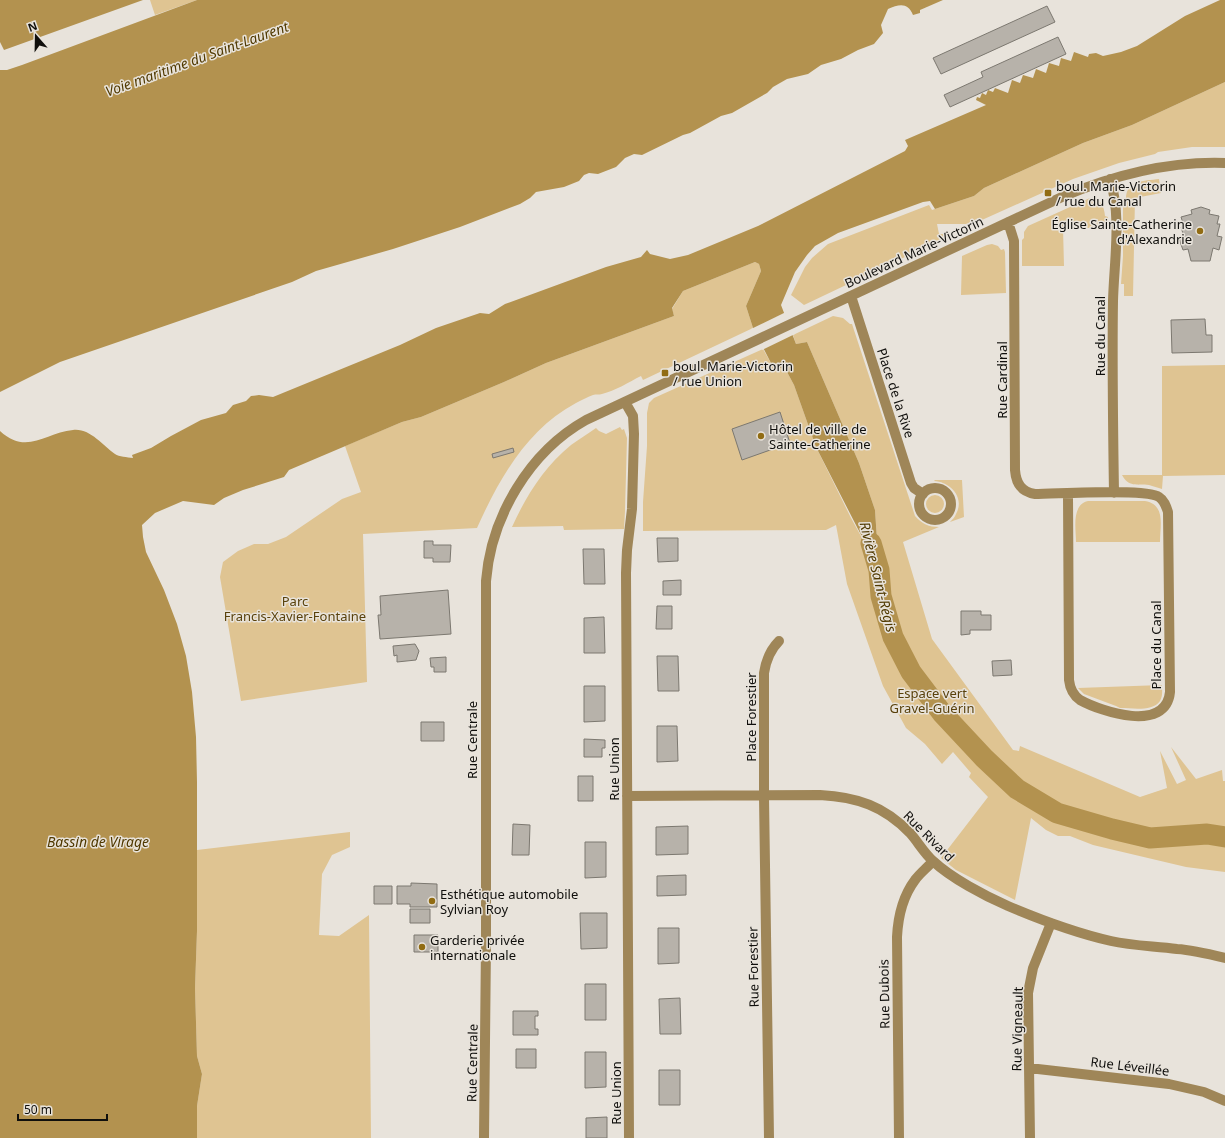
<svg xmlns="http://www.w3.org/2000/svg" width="1225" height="1138" viewBox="0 0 1225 1138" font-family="'Noto Sans',sans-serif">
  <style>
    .green { fill: #dfc492 }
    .water { fill: #b3924f }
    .pier { fill: #e8e3db }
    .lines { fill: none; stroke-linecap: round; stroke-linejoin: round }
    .river { stroke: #b3924f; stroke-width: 21 }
    .building { fill: #b7b2aa; stroke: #7c7870 }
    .minor { stroke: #9f8658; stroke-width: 10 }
    .poi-dot { fill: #916c13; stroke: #e8e3db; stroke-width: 1.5 }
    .labels { text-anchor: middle; stroke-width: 3; stroke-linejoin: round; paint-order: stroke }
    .poi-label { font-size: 13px; fill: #100f0c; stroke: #e8e3db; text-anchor: start }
    .street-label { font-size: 13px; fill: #100f0c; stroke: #e8e3db }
    .park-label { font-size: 13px; fill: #59410b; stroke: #e8e3db }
    .water-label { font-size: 14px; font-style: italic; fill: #503900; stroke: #e8e3db }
  </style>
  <rect width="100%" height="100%" fill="#e8e3db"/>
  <path class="green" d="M150,0H197L155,15Z
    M1225,82V147H1192L1158,152L1155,154L1119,163L1073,179L973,224H937L939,234H946L947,237L804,305L791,295L805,267L812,258L828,244L929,205L932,210L974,196L984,188L1083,143L1132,125Z
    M1159,179L1161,193L1135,198L1133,296H1124V284H1121L1123,256V200L1126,199C1126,180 1144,181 1159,179Z
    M1090,198C1101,198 1104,206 1105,216L1108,217V228H1063L1064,266H1022V240L1024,238V232L1028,226Z
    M992,244L998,246L1001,250L1004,249L1005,252L1006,293L961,295L962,256L987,245Z
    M755,262L759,264L761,271L746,306L753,328L643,380L641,376C629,382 615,391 602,394C599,395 596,394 593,395C587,397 582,400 576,403C527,429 499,479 477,528L363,534L367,682L241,701L220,577L223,562L238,551L254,544H268L286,537L342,499L361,492L345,446L402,422L421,417L504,382L546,363L674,316L672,309L683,291Z
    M833,316L843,318L850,324H852L915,516C922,524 929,527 939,527L903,542L932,639L1013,750L1019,751L1020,746L1140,797L1167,788L1160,751L1177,784L1186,780L1171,747L1196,779L1222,770L1223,781H1225V872L1186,867L1093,845L1070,836H1058L1046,830L1031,818L1015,900L956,870L941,858L988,797L969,777L971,773L953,752L942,764L925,744L906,728L883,686L847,584L836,525L826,530L643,531V502L647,446V413L649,403L654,398L763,349L772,365L786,370L794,385L816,447L851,518L879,569L875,510L859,463L807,342L796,344L793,335Z
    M1225,365V475L1163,476L1162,489C1158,488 1153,486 1149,485C1137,484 1128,487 1122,475H1162V366Z
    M620,427L622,430L624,429L627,438L625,511L624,529L564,530L563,526L512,527C526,496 544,467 571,445C579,439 588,434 596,428L599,431L606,434Z
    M935,480H962L964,517L950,522C952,520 955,517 956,514C965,498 951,482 934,481Z
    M926 504a9 9 0 1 1 18 0a9 9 0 1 1-18 0Z
    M1088,501H1145C1166,505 1160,525 1160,542H1076C1076,529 1071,505 1088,501Z
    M1162,685C1162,690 1163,696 1160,701C1152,712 1132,708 1120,708L1116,706L1084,694L1078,688Z
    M350,832V847L332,855L322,874L319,935L339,936L369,915L371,1138H197V1106L202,1074L197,1056L195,988L197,931V850Z"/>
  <path class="water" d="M0,0H143L4,50L0,42Z
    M197,0H943L920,10V13L913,15C908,2 899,4 888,9L881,25L883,33L874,44L858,50L841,59L821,65L808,74L787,79L773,87L767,93L732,113L721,116L690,133L683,135L642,155L634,154L625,158L616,167L598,174L589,173L584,175L579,181L564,187L536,192L530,198L520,204L460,227L393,249L316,271L292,282L60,362L0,392V70H7L22,65Z
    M1220,0H1225V82L1132,125L1083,143L984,188L974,196L935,209L930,201L923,202L838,233L815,246L807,255L795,272L781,305L796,344L807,342L859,463L875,510L879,570L816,447L794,385L786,370L772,365L753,328L746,306L761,271L759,264L755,262L683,291L672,308L674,316L546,363L504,382L421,417L402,422L289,470L284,477L243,490L224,498L214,505L183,501L155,513L142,525L143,537L146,552L164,590L177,624L186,656L192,692L196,737L197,782V931L195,988L197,1056L202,1074L197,1106V1138H0V431C27,456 46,432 73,430C90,428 102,445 115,454C119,457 127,457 133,458L132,455L151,448L171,436L201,420L226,413L233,405L246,401L251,396L259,395L273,397L400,345L436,328L480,313L489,314L505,304L606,267L641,257L647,250L650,254L670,259L688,255L758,226L905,151L908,146L905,140L986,105L976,100L977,97L980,98L982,93L986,95L988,90L993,92L995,88L1008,93L1012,80L1020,83L1023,75L1033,78L1036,69L1046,73L1049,63L1059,66L1061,58L1071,61L1074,52L1088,57L1089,54L1096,53L1103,56L1121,52L1137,46L1185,16Z"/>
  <path class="pier" d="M786,312L795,334L762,350L751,329Z"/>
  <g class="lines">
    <path class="river" d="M871,543L879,570L881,596L893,637L911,672L942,713L984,758L1017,789L1057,813L1112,829L1150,838L1207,834L1225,837"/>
  </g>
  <path class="building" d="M1047,6L1055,22L941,74L933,58Z
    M1058,37L1066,54L950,107L944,95L983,77L981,72Z
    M1201,207L1210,210L1209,214L1219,216L1217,224H1220L1217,236L1222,237L1219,250L1213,248L1210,261H1191L1188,249L1183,250L1179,239L1184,237L1181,227L1184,226L1181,217L1192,214L1191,210Z
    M1205,319L1206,335H1212V352L1172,353L1171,320Z
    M780,412L790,443L742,460L732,429Z
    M513,448L514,452L493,458L492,454Z
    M657,538H678V561L658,562Z
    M424,541H433V545H451L450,562H433V558H424Z
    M583,549H604L605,584H584Z
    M681,580V595H663V581Z
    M448,590L451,634L380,639L378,615H381L380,596Z
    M657,606H672V629H656Z
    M961,611H981V615H991V630H970V634L961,635Z
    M604,617L605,653H584V618Z
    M415,644L419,651L416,660L397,662V655L394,656L393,646Z
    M657,656H678L679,691H658Z
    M446,657V672H434V667H431L430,658Z
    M1011,660L1012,675L993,676L992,661Z
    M584,686H605V721L584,722Z
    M421,722H444V741H421Z
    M657,726H677L678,761L657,762Z
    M584,739L605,740V748H602V757H584Z
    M578,776H593V801H578Z
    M513,824L530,825L529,855H512Z
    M688,826V854L656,855V827Z
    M585,842H606V877L585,878Z
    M686,875V895L657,896V876Z
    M411,883L437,884V907H410V904H397V886H411Z
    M374,886H392V904H374Z
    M410,909H430V923H410Z
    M580,913H607V948L581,949Z
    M658,928H679V963L658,964Z
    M414,935H438V952H414Z
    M585,984H606V1020H585Z
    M680,998L681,1034H660L659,999Z
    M513,1011H538V1016H535V1029H538V1035H513Z
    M516,1049H536V1068H516Z
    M585,1052H606V1087L585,1088Z
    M659,1070H680V1105H659Z
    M607,1117V1138H586V1118Z"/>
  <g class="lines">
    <path class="minor" d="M1110,179C1122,216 1114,262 1113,301C1112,365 1113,429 1114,493
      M1008,222L1014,241L1015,470C1016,483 1021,492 1035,494C1057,494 1146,488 1159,497C1164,500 1166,506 1168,512L1170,692C1166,733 1102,712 1080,700C1073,695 1070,689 1069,680L1068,494
      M851,296L911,483L914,488L923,494
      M625,402L633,416L634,434L632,509L627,550L626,573L629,1138
      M919 504a16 16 0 1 1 32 0a16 16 0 1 1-32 0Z
      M627,796L820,795C857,797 884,806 910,833C918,842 924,853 933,861C951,878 985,896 1008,906C1041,920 1076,933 1111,941C1133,946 1155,946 1177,949C1193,950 1209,954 1225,958
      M1029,1068L1169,1084L1204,1092L1225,1101
      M484,1138L486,944V581C491,517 529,452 586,420L1062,197C1114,175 1169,161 1225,163
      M769,1138L764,797V673C766,660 770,650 779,641
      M899,1138L897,937C898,917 903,896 915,880C920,873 927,868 933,861
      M1030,1138L1028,993L1033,968L1051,923"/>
  </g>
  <g class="poi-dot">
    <rect x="1044" y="189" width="8" height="8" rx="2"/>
    <circle cx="1200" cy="231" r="4"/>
    <rect x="661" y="369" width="8" height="8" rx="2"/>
    <circle cx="761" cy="436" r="4"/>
    <circle cx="432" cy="901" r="4"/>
    <circle cx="422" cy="947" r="4"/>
  </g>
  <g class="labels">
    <g class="poi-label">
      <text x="1056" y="191">boul. Marie-Victorin<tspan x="1056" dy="15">/ rue du Canal</tspan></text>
      <text x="1192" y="229" text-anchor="end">Église Sainte-Catherine<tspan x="1192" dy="15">d'Alexandrie</tspan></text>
      <text x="673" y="371">boul. Marie-Victorin<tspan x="673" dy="15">/ rue Union</tspan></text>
      <text x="769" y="434">Hôtel de ville de<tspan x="769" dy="15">Sainte-Catherine</tspan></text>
      <text x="440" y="899">Esthétique automobile<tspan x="440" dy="15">Sylvian Roy</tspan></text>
      <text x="430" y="945">Garderie privée<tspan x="430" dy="15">internationale</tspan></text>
    </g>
    <g class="street-label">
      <text transform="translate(914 252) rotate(-25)" y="5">Boulevard Marie-Victorin</text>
      <text transform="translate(1100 336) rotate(-90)" y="5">Rue du Canal</text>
      <text transform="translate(1002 380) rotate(-90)" y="5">Rue Cardinal</text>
      <text transform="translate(896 393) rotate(72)" y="5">Place de la Rive</text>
      <text transform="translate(1156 645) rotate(-90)" y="5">Place du Canal</text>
      <text transform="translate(751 717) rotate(-90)" y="5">Place Forestier</text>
      <text transform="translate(472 740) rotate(-90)" y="5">Rue Centrale</text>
      <text transform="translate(614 769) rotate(-90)" y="5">Rue Union</text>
      <text transform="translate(929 836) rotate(45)" y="5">Rue Rivard</text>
      <text transform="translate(753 967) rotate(-91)" y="5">Rue Forestier</text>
      <text transform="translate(884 994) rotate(-91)" y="5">Rue Dubois</text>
      <text transform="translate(1017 1029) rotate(-89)" y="5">Rue Vigneault</text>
      <text transform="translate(472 1063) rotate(-89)" y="5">Rue Centrale</text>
      <text transform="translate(1130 1066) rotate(7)" y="5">Rue Léveillée</text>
      <text transform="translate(616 1093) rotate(-90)" y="5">Rue Union</text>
    </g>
    <g class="park-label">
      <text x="295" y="606">Parc<tspan x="295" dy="15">Francis-Xavier-Fontaine</tspan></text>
      <text x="932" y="698">Espace vert<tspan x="932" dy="15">Gravel-Guérin</tspan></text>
    </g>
    <g class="water-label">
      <text transform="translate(197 59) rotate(-20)" y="5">Voie maritime du Saint-Laurent</text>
      <text transform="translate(878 577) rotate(76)" y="5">Rivière Saint-Régis</text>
      <text x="98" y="847">Bassin de Virage</text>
    </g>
  </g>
  <g transform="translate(36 36) rotate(340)" stroke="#e8e3db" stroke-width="3" paint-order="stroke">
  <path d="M0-3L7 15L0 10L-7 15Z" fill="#100f0c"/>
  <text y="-6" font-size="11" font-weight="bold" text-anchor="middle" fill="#100f0c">N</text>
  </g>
  <path d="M18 1114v6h89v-6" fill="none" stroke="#100f0c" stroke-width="2"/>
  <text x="24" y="1114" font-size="12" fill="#100f0c" stroke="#e8e3db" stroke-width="3" paint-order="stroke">50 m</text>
</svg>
